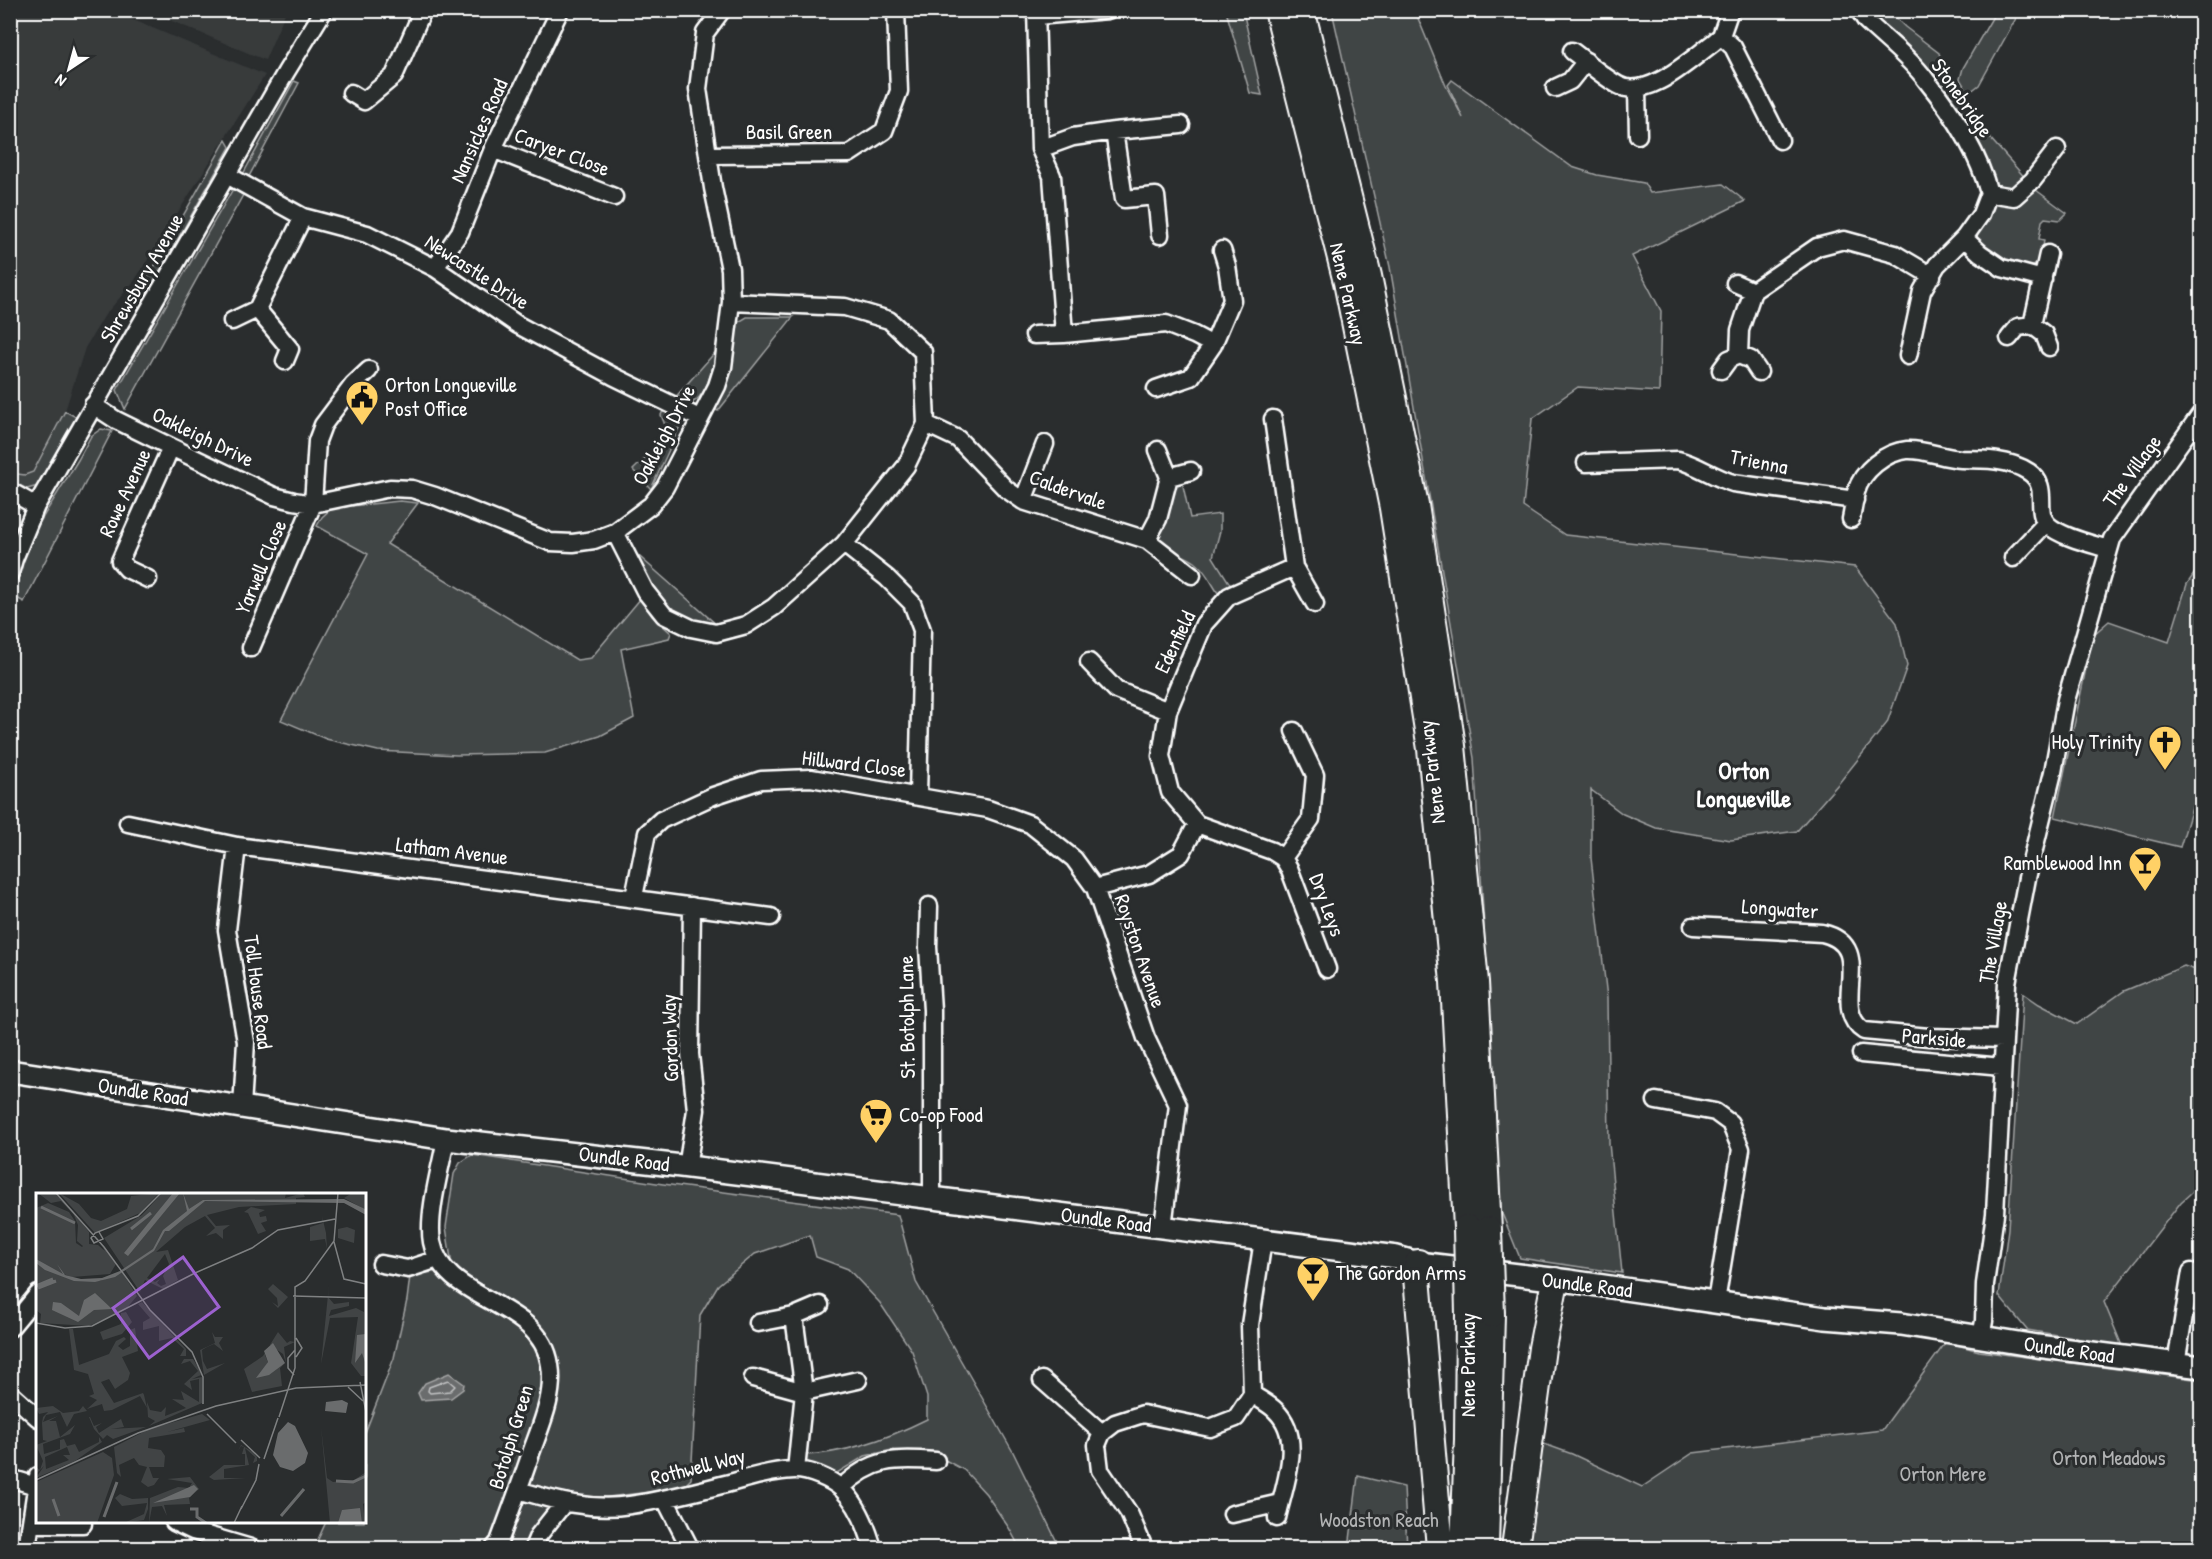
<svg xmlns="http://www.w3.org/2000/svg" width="2212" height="1559" viewBox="0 0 2212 1559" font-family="'Patrick Hand',sans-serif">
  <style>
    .built { fill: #373a3b }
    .green { fill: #414445; stroke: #a0a2a2; stroke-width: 1.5 }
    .water { fill: #6a6c6d; stroke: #a6a7a7; stroke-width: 1.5 }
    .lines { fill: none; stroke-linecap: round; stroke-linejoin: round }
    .shore { stroke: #c3c4c5; stroke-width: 1.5 }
    .minor-casing { stroke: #fff; stroke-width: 21 }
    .major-casing { stroke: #fff; stroke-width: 26 }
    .highway-casing { stroke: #fff; stroke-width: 30 }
    .minor { stroke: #2a2d2e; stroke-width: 16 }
    .major { stroke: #2a2d2e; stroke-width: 21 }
    .highway { stroke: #2a2d2e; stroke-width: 26 }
    .highway-bridge-casing { stroke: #fff; stroke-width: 30; stroke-linecap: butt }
    .highway-bridge { stroke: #2a2d2e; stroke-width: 26 }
    .labels { text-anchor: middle; stroke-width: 6; stroke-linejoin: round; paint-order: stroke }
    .street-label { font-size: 21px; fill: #fff; stroke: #2a2d2e }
    .poi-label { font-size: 21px; fill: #fff; stroke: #2a2d2e; text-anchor: start }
    .park-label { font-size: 21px; fill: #b3b4b5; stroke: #2a2d2e }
    .quarter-label { font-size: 24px; font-weight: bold; fill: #fff; stroke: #2a2d2e }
    .inset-river { fill: none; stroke: #6a6c6d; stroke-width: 3 }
    .inset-road { fill: none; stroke: #7f8182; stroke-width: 1.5 }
    .view { fill: #9c61cf; fill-opacity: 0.15; stroke: #9c61cf; stroke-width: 3 }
    .inset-edge { fill: none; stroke: #fff; stroke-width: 3 }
  </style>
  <rect width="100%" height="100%" fill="#2a2d2e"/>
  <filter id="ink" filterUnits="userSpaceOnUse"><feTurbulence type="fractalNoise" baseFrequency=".0167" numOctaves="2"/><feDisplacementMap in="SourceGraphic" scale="12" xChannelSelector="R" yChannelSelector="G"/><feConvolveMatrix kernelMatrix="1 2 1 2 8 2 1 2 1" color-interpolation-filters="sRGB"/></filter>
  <g filter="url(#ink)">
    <path class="built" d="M11,11H112L265,75L135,280L105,315L85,348L65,411L33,472L25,475H14L11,483Z
      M148,11L286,10V11L265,60Z"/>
    <path class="green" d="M1226,11H1243L1262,95L1250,93Z
      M1332,11H1415L1446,86L1463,118L1448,85L1452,80L1572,167L1597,175L1644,183L1650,193L1723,184L1745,201L1632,256L1661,311L1659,392L1578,387L1532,419L1523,507L1565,535L1855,567L1897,623L1907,666L1887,723L1839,783L1797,831L1731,840L1656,828L1623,814L1591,790V858L1607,998L1609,1143L1622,1273L1520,1258L1501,1211L1474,758L1390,267Z
      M1866,11H1889L1905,27L1939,53L1944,69L1931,81Z
      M1996,11H2020L1979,85L1970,92L1967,91L1960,79L1963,68Z
      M294,81L299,83L247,180L242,176Z
      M1950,82L1958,90L1989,137L2027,180L2013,192L1995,188L1990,167L1984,155L1935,87Z
      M226,140L230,147L150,288L148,290H141Z
      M2032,187L2067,213L2060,220L2045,218L2042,221L2039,239L2044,240C2043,246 2043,254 2040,259C2028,282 1987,251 1974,242L1973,234L1993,202Z
      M233,189L243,195L125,409L117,390Z
      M747,317H793L718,411L714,409C729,380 735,355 737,323Z
      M718,349C713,365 707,403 686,404C682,404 676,401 673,400Z
      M65,411L76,417L42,477L45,479L38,486L27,489L11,481L10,473L25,475L33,472Z
      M663,411L672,416L679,428L651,489L633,470L669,435L661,415Z
      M101,429L112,431L24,602L15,597L21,566L35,530L78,460L91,436Z
      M1182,481L1190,518L1220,514V531L1213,557L1230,584L1218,593C1212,584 1204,568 1195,562C1181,553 1165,550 1156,535L1172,485Z
      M400,501L418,503L387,544L577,660L591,658L641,598L652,616L671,633L669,638L621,649L634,718L600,736L545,753L457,755L378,751L326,739L281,720L368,554L317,526L322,517L332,508Z
      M632,550L718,626L705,627L666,607L650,588Z
      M2201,564V779L2180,847L2055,817L2093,635L2109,621L2169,642L2187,584Z
      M2184,966L2201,972V1184L2181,1202L2104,1302L2122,1346L2027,1330L1999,1296L2008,1229L2023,993L2039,1004L2077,1024L2124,991Z
      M472,1155L663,1184L898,1215L916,1282L1013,1452L1060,1548H1020L1009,1528L986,1494L964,1470L932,1453L892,1450L865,1456L837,1473L809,1467L803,1461L805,1455C848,1453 889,1438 927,1419V1397L912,1351L880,1303L848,1269L816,1257L810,1235L755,1254L718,1285L700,1315L691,1479L682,1488L608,1497L571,1496L527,1548H316L315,1546L326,1522H364L365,1433L394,1358L407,1300L410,1276C422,1272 434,1274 445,1269L451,1259L446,1227L454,1174L460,1163Z
      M1946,1342L1979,1351L2201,1380V1548H1522L1536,1441L1572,1454L1642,1487L1693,1453L1882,1430Z
      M1358,1476L1404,1487L1407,1548H1349Z"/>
    <path class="water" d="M449,1373L464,1384L463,1389L451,1398L421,1400L418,1393L425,1383Z"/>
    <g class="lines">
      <path class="shore" d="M448,1380L455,1386L450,1391L430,1393L428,1391L429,1387Z"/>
      <defs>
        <path id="minor" d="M1036,10L1040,149L1052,176L1064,334L1166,324L1194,335L1213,345L1191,377L1156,389
          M1859,10L1866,21C1886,40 1910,58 1926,80C1953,113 1978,152 1989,193
          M1036,16L1108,10
          M1721,36L1733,47L1780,140
          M1572,51C1587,62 1602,76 1618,85C1647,101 1691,59 1713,43L1721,36L1730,10
          M1555,88L1570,81L1586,61
          M1637,89L1638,135
          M351,93L364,101L394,76L423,10
          M1114,131L1124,199L1156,196L1160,235
          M493,149L614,197
          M1040,149L1073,137L1114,131L1181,125
          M708,155L849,154L884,131L899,91L896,10
          M227,175L303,217L367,234L435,268L518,325L613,376L699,418
          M1989,193L2014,197L2033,180L2057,149
          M1964,238L1980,253L2002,268L2043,279
          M435,268L460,232L493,149L560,10
          M1735,283L1753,291L1817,247L1844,240L1895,254L1932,276
          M257,309L290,349L285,361
          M232,321L257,309L303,217
          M2032,325L2048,254
          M1034,335L1064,334
          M2009,338L2018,327L2032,325L2044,334L2049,347
          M1213,345L1232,300L1227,266L1222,250
          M1739,355L1740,330L1753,291
          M1908,356L1922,291L1937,265L1964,238L1981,214L1989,193
          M1721,370L1729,359L1739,355L1751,360L1759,372
          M93,405L116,420L171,447L274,496L294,501L313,504L390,488L412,489L435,496L550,542L573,543L594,540L615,532L651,505L665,487L717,386L723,367L731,302L730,269L713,188L698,89L705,33L722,10
          M1273,419L1294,567L1315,604
          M926,424L958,439L1006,489L1023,501L1147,540L1158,519L1169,477L1158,450
          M1586,463L1678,460C1698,465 1713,477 1733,483L1855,500
          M1169,477L1191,471
          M10,491L36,506
          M1023,501L1045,444
          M1851,519C1853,510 1854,501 1856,492C1862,471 1885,452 1907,450C1925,449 1943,458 1961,459C1983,459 2010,459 2029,472C2051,487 2033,510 2048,525C2061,537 2092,544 2108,549
          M615,532L645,591L664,615L691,628L716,633L746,625L774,607L844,544L906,466L926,424L923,352L889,320L845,307L731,302
          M1147,540L1192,575
          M844,544L887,578L912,603L922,630L918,795
          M2013,558L2046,523
          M1294,567L1229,596L1204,624L1168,711L1161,756L1170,792L1197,824L1272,851L1283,858L1289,868L1327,969
          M10,573L14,559L36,506L286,72L324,10
          M148,579L127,569L120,561L171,447
          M251,648L313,504L317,441L323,425L353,385L369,370
          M1089,662L1116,690L1168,711
          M128,823L237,846L771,917
          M237,846L227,930L246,1042L242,1107
          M1283,858L1311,819L1315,775L1294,731
          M1095,888L1149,874L1181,854L1197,824
          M634,897L647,833L661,820L713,796L761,780L811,778L988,809L1030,824L1074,859L1095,888L1146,1038L1178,1105L1163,1227
          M929,906L928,947L932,1010V1199
          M1693,926L1822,933C1879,946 1827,1007 1864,1031L1929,1037L2003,1039
          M1861,1054L2002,1067
          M1656,1101L1715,1112L1730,1123L1741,1149L1716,1302
          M446,1139C441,1166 427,1215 432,1242C443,1303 540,1299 550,1365C555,1395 541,1425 531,1453C521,1483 510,1512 499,1542L494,1548
          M687,1168L696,1110L690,1054L692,906
          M1263,1240L1250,1325L1252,1394C1259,1399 1269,1404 1275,1410C1305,1438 1284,1485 1277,1518
          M381,1264L408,1269L438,1259
          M794,1316L804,1392L796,1470
          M758,1323L794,1316L820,1305
          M10,1328L38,1294
          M1981,1337L1984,1321L1985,1284L1995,1214L2007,983L2027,878L2053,772L2066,700L2112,539L2202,412
          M2176,1364L2191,1272
          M753,1378L804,1392L858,1380
          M1042,1380L1102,1433
          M10,1393L38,1418
          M10,1478L36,1486
          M841,1488C872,1458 894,1458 936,1461
          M518,1490C556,1501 591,1511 630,1505C666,1500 702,1490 737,1481C756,1476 776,1470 795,1470C809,1470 831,1479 842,1489C858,1504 867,1527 873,1548
          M665,1499L690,1548
          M1232,1514L1280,1503
          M174,1522L193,1531L251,1548
          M31,1524H83
          M27,1548L38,1476
          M533,1548L538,1536L564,1503
          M1144,1548L1129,1513L1100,1470L1097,1445L1102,1433L1115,1423L1143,1414L1210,1428L1236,1418L1252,1394"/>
        <path id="major" d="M10,1071L446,1139L673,1165L1397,1257L1418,1263L1569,1281L1825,1318L1901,1324L2037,1346L2202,1367"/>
        <path id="highway" d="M1278,10L1347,282L1393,508L1431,749L1454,982L1467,1228
          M1301,10L1368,276L1415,505L1452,746L1475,982L1488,1230
          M1418,1263L1417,1277L1440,1548
          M1464,1548L1468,1439L1469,1314
          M1485,1548L1491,1314
          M1515,1548L1542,1348L1555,1281"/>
      </defs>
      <use href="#minor" class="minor-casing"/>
      <use href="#major" class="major-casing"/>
      <use href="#highway" class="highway-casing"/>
      <use href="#minor" class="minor"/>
      <use href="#major" class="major"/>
      <use href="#highway" class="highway"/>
      <defs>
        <path id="highway-bridge" d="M1467,1228L1469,1314
          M1488,1230L1491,1314"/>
      </defs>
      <use href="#highway-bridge" class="highway-bridge-casing"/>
      <use href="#highway-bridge" class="highway-bridge"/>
    </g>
  </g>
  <defs>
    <symbol id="civic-pin" viewBox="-11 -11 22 30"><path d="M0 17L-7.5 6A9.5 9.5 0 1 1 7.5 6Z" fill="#ffd166" stroke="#2a2d2e"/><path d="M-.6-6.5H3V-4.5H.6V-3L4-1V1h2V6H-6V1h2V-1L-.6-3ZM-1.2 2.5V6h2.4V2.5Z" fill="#111"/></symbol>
    <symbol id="church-pin" viewBox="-11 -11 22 30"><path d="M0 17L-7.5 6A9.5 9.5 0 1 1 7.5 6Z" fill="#ffd166" stroke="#2a2d2e"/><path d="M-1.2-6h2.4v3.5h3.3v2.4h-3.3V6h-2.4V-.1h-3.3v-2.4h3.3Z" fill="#111"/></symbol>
    <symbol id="bar-pin" viewBox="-11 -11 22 30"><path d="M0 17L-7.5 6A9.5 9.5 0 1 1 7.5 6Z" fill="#ffd166" stroke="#2a2d2e"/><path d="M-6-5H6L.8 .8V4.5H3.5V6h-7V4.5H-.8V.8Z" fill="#111"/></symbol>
    <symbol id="supermarket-pin" viewBox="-11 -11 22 30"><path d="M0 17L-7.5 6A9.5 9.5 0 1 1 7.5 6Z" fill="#ffd166" stroke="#2a2d2e"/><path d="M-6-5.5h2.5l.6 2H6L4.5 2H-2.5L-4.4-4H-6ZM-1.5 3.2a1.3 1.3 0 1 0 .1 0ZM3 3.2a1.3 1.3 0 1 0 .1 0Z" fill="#111"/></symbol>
  </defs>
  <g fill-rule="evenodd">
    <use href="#civic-pin" x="343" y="378" width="38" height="52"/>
    <use href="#church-pin" x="2146" y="723" width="38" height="52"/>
    <use href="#bar-pin" x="2126" y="844" width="38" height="52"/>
    <use href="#supermarket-pin" x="857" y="1096" width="38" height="52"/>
    <use href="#bar-pin" x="1294" y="1254" width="38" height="52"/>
  </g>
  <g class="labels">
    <g class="street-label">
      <text transform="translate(1962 98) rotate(55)" y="7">Stonebridge</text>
      <text transform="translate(479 131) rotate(-66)" y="7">Nansicles Road</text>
      <text x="789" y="139">Basil Green</text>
      <text transform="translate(562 152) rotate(21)" y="7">Caryer Close</text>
      <text transform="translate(477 272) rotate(33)" y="7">Newcastle Drive</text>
      <text transform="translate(142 278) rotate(-60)" y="7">Shrewsbury Avenue</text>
      <text transform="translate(1348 294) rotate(77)" y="7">Nene Parkway</text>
      <text transform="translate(664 435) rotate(-62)" y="7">Oakleigh Drive</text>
      <text transform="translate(203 437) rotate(26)" y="7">Oakleigh Drive</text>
      <text transform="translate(1759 462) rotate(11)" y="7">Trienna</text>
      <text transform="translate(2132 471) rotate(-54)" y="7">The Village</text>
      <text transform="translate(1068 490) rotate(20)" y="7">Caldervale</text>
      <text transform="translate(125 493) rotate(-65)" y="7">Rowe Avenue</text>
      <text transform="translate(261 567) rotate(-67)" y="7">Yarwell Close</text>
      <text transform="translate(1175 642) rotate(-64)" y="7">Edenfield</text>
      <text transform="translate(854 764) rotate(7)" y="7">Hillward Close</text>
      <text transform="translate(1432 772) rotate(-97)" y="7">Nene Parkway</text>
      <text transform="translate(452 851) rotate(7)" y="7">Latham Avenue</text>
      <text transform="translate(1327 905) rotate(70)" y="7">Dry Leys</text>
      <text transform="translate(1780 909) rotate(4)" y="7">Longwater</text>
      <text transform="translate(1993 942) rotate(-80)" y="7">The Village</text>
      <text transform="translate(1140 951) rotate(71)" y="7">Royston Avenue</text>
      <text transform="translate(258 992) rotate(83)" y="7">Toll House Road</text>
      <text transform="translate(907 1017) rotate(-91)" y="7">St. Botolph Lane</text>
      <text transform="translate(670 1038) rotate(-92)" y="7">Gordon Way</text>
      <text transform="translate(1934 1038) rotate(5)" y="7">Parkside</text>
      <text transform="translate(143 1092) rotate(9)" y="7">Oundle Road</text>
      <text transform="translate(624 1159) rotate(7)" y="7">Oundle Road</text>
      <text transform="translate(1106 1220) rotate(7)" y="7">Oundle Road</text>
      <text transform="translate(1587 1285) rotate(7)" y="7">Oundle Road</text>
      <text transform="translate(2069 1350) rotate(8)" y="7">Oundle Road</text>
      <text transform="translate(1468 1365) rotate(-90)" y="7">Nene Parkway</text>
      <text transform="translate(511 1437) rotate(-73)" y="7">Botolph Green</text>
      <text transform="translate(698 1467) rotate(-14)" y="7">Rothwell Way</text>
    </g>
    <g class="poi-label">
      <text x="385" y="392">Orton Longueville<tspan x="385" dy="24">Post Office</tspan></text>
      <text x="2142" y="749" text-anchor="end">Holy Trinity</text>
      <text x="2122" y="870" text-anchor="end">Ramblewood Inn</text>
      <text x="899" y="1122">Co-op Food</text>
      <text x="1336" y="1280">The Gordon Arms</text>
    </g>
    <g class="park-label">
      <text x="2109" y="1465">Orton Meadows</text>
      <text x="1943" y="1481">Orton Mere</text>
      <text x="1379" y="1527">Woodston Reach</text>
    </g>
    <g class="quarter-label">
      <text x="1744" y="779">Orton<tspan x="1744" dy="28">Longueville</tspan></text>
    </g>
  </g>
  <g transform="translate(36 1193)">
    <rect width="330" height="330" fill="#2a2d2e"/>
    <path d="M2,0H20L40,23L53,39V51L62,52L69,58L64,50L80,71L74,81L36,84L12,76L0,66V15L12,10L33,19L39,28L40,50L46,54L47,53L41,48L42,32L38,22L25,8L15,10ZM23,0L43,11L55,25L65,28L91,16L95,3L123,0L104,20L59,40ZM126,0H250L249,5L267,0L269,4L260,5V11L203,14L171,22L180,33L194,32L187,37V46L180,40L170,43L179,35L169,23L149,34L120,59L132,57L142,87L127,96L109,87L104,99L68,45L106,22ZM129,61L133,71L127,83L130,91L125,93L121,90L124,86L119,89L111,85ZM316,0H330V17L308,5ZM215,14L229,17L223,20L224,24L230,23L231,28L225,30L230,38L222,41L212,20L208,19ZM286,23L290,40L291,56L289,46L274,48V34L287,30ZM311,34L319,37L318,50L302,45V36ZM0,70L41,88H64L86,79L101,103L90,116L53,133L4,130L5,121L0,117ZM237,91L252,104L242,115L236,109L242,113L241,105L232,96ZM293,92L292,104L298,111L313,109V113L295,117L293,123L320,115L328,119L330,183H325L315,170L322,124L294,125L285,171ZM106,109L150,156V163H144L148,156L136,145L123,148V133L107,137V129L114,125L102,111ZM90,119L96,129L86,141L67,147L64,139L85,131V120ZM99,135L102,158L86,164L94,180L92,187L79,196L73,186L65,189L78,210L107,200L108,202L111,215L104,203L76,217L68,218L66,211L51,216L61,207L53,203L58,201L52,181L38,177L33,136H37L43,172L73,161L80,148L88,144L90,146L82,153L87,157L94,153V137ZM176,139L179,144H187L183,150L187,158L178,151L171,154L166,157L167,168L171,176L189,170L168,182L164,157L179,150ZM242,139L251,150L254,148L259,149L248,154L250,170L247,161L234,152L229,162L232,169L225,181L249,170L244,175L246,193L216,199L208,176L227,163ZM148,166H157L163,176L165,182L156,186L166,184V210L113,233L119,228L112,224L111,209L114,217L125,219L130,214L129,223L150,215L136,206L148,207L145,198L163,209V186L154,188L156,197L148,191L162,178L154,168L145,171ZM17,213L27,220L43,218L47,213L51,218L38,221L31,234L24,219L10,222L7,229L22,223L13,228H20L24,244L39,232L34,241L7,251L8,261L24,256V247L28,246L31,253L39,251L43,259L63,249V244L66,249L39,268L0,285L8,273L0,281V274L4,277L7,268L0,252L11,248L7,247L6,230L7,224L12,219L3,221L0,215ZM31,254L34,262H27L33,267L10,276L9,264ZM166,221L174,227L131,239L148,235L149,239L113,245L112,255L125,257L129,263L128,274H113L117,285H123L118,292L112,294L105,289L111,274L103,272L98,265L83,272L85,284L81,280L78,254L113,236ZM53,224H54L58,233L66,230L60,234L63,240L85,226L88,234L75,236L110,234L77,246L71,242L67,246L58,236ZM285,234L291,285L297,289L318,287L330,279V309L327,311L329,330H294ZM205,252L217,259L221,264V268L217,270L219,264L209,255L213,272L188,276V285H210L178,287L173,284L188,272H209V261H206L208,254L205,253L202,258ZM67,259L76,265L78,282L61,330H0V289ZM154,284L163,296L153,305L154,311L128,312L131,323L126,313L116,314L113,330L114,305L142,294L153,295L156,290L131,286ZM84,301L96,306L112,305V316L108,327L88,330L108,321L111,310L86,313L79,305Z" fill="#414445" fill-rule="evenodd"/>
    <path d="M137,0H144L92,63L88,60ZM147,0L153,16L167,7L308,6L329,16L330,22L308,10L169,8L133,38H129L118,58L79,84L59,89L38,88L9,77L0,70V66L27,81L21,71L29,82L45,86L66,85L84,78L117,56L127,37L151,18ZM59,100L76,116L58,117L42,129L16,117L17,109L25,110L43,123L48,107ZM330,141V172L326,160L319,170L321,142ZM237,150L249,170L233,182L220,185L232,169L228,158ZM306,207L312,210L310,220L289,218L290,209ZM252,229L259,233L272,260L269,270L257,278L244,274L237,262L242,240ZM158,292L162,296L154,304L117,310ZM324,315L326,330H302L306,317Z" fill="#6a6c6d"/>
    <path class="inset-river" d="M5,14L39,30M95,36L115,20M0,93L17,86M2,95L20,88M300,288L317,289L330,283M17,306L23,323M154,316H161V324L170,330M245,323L268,296M68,324L81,289"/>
    <path class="inset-road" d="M20,0L68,54L114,117L156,159L167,184V211M63,39L67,46L58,50L55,45L59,40L102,23L125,0M298,49L308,86L330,91M257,103L330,105M0,130L29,135L56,133L159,80L216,55L242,37L299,26M260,164L266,155L260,145M258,182L252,175V165L259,157M324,189L330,219M312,194L327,208M171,221L200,250M243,224L259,175V94L269,88L298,48L302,0M205,247L224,265M228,266L242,225M0,287L102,240L180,213L260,195L330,192M205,316L220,287L223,271M198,330L206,313"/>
    <path class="view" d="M147,64L183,114L113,165L77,115Z"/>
    <rect width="330" height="330" class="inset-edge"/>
  </g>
  <rect width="2212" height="1559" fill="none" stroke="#2a2d2e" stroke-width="36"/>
  <rect x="18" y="18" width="2176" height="1523" fill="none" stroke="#fff" stroke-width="2" filter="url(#ink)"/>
  <g transform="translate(69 69) rotate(216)" stroke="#2a2d2e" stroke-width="4.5" paint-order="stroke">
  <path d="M0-4.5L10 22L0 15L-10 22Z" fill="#ffffff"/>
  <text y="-9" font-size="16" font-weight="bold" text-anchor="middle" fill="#ffffff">N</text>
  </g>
</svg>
